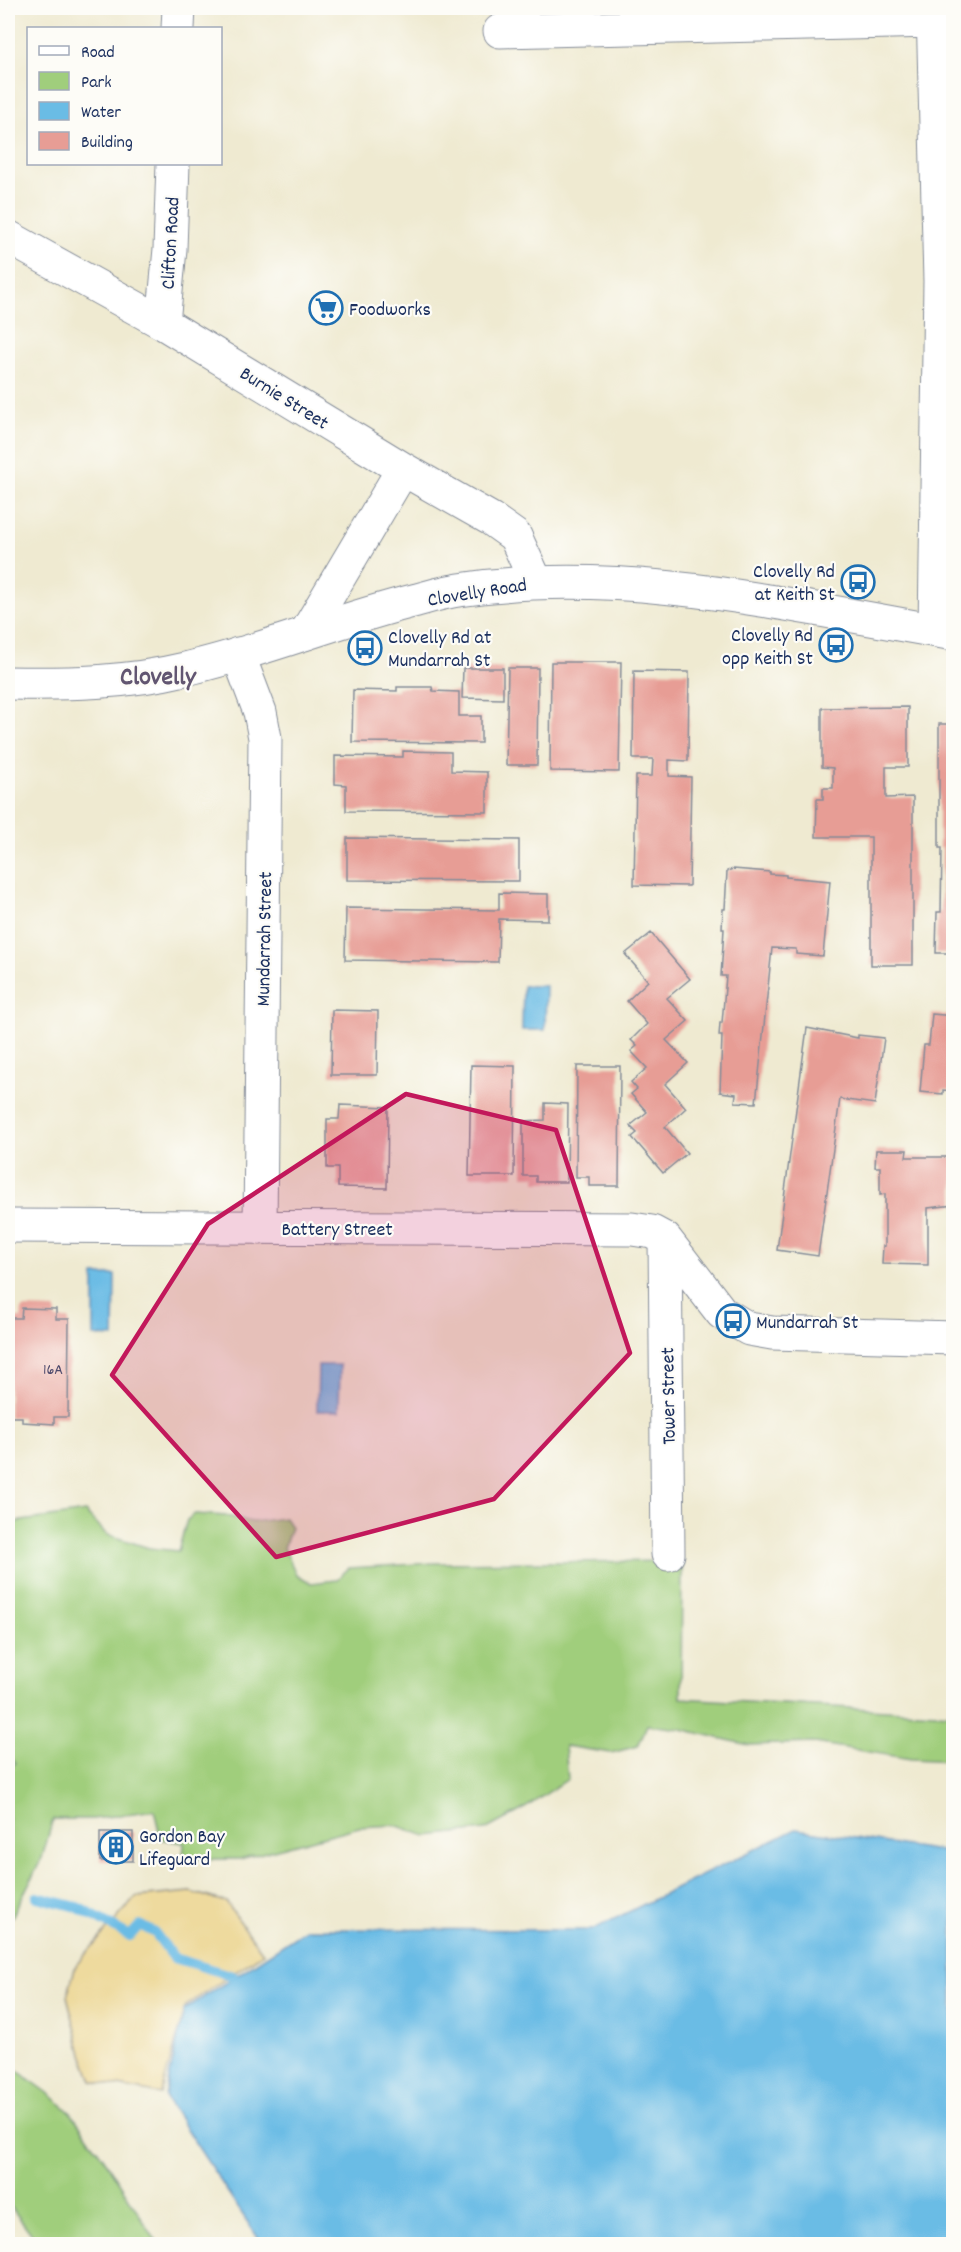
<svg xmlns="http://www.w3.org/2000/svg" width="961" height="2252" viewBox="0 0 961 2252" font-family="Dekko,sans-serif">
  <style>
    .green { fill: #a0ce7c; stroke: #5e7e6d; stroke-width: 1.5 }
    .sand { fill: #eeda9e; stroke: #84847e; stroke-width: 1.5 }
    .water { fill: #6abce5; stroke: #4276a2; stroke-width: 1.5 }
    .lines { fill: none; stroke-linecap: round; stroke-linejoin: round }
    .stream { stroke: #6abce5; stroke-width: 10 }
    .building { fill: #e79d95 }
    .minor-casing { stroke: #858c98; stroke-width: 35 }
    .tertiary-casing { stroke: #858c98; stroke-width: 35 }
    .minor { stroke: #fff; stroke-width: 33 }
    .tertiary { stroke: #fff; stroke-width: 33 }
    .marked { fill: #c2185b; fill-opacity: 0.2; stroke: #c2185b; stroke-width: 4.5; stroke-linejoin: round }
    .labels { text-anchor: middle; stroke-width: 4.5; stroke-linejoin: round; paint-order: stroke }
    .number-label { font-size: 16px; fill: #4e4a6c }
    .street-label { font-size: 20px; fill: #1b2f5e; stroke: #fdfcf7 }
    .poi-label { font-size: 20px; fill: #1b2f5e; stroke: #fdfcf7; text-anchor: start }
    .district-label { font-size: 26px; font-weight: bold; fill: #625671; stroke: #fdfcf7 }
  </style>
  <rect width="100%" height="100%" fill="#fdfcf7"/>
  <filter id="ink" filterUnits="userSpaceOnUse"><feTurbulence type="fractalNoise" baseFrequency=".0167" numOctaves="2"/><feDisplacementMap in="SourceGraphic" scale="12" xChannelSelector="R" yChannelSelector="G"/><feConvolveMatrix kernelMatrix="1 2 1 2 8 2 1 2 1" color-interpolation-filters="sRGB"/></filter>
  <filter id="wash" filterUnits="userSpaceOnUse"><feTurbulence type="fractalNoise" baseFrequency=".008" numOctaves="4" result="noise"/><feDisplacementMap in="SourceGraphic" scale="24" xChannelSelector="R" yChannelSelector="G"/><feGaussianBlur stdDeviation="1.35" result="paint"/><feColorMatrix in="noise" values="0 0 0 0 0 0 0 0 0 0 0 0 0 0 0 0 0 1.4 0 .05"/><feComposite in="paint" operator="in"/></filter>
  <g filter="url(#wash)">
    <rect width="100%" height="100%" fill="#efead1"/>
    <path class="green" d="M85,1512L106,1534L149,1548L178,1551L187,1520L195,1514L227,1516L252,1522L285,1518L291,1527L284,1548L296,1574L311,1583L336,1580L349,1568L434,1563L682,1561L681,1698L953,1714V1761L911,1759L815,1743L748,1745L681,1729L647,1725L638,1746L611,1753L565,1746L568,1779L522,1810L485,1830L426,1836L395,1825L359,1827L240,1859H183L184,1843L161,1839L154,1810L93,1819H53L42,1858L8,1925V1771L15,1763L8,1756V1523Z
      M8,2018L10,2019L8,2046L15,2069L47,2092L71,2113L105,2160L158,2244H39L8,2203Z"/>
    <path class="sand" d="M191,1892L226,1902L263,1953L186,2006L161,2094L92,2081L82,2054L67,1996L76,1965L136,1897Z"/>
    <path class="water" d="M523,986H546L545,1030H522Z
      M94,1275H115L114,1337L94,1336Z
      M318,1365H340L339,1411H317Z
      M796,1829L953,1853V2244H262L165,2097L184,2010L307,1929L592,1930Z"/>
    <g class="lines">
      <path class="stream" d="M37,1897L77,1907L130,1936L140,1925L155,1933L174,1958L233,1976"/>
    </g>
    <g id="blocks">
      <path class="building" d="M551,662H621L619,772L550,771Z
        M463,668H503V699L462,698Z
        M508,668H538L537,765H506Z
        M634,671L689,672L688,761L669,760V776L691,777L689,886L634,885L636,776H652L653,759H633Z
        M397,687H432L433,691L459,692V716H481V743L352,742L353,690L397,691Z
        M908,707V767H886V798L913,797V965H871V837H816L817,799H823V788H833V768L822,767V708Z
        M939,724H954V953H936L937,912H941L942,848H939Z
        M403,751L451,752V771L487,772V812L346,811V785L335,784V756L403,757Z
        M347,838L519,840V881L347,880Z
        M733,869L770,872V874L786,875V877L830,881L823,956L796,954V949L772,948L756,1103L735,1102L736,1094L720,1092L722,1036H719L720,1023H722L726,976H721L724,929H722L723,909H725L727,871Z
        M499,893L548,894V920L499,919L498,962L345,960L346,908L499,910Z
        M651,933L690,979L667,998L688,1021L666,1040L688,1063L665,1084L686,1108L665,1127L687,1153L663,1173L632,1137L637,1133L630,1126L647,1112L631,1094L637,1089L631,1082L647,1068L631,1051L637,1046L631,1040L647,1024L627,1001L648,981L625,954Z
        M332,1010L378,1011L377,1075H331Z
        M932,1014L954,1016V1091L943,1090V1094L920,1092L924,1045H929Z
        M807,1028L858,1038V1035L884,1038L875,1104L840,1099L818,1256L777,1250Z
        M471,1065L515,1066L514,1176H469Z
        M577,1066H620L619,1186H589V1177H576Z
        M545,1103L568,1104L567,1182H536V1176H523V1121L545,1120Z
        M340,1105L388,1107L387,1188L338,1187V1168H327V1119H339Z
        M876,1150H907L906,1157H954V1205L928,1208V1265L882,1264L883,1246H885V1194L880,1195V1167H875Z
        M22,1308L56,1309V1319H69L68,1417H54V1424L22,1422V1417H9V1318H21Z
        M100,1832H133V1861H100Z"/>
    </g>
  </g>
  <g filter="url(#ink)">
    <use href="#blocks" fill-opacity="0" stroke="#858c98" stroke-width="1.5"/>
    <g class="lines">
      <defs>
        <path id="minor" d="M933,8L940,281L935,630
          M178,28L179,8
          M500,31L934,21
          M8,237L163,323L403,469L491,519L515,536L536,582
          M163,323L170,249L173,164
          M306,633L403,469
          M238,654L260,712L265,738L260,1228
          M8,1226L632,1229L652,1232L665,1239L722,1313L749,1329L772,1333L954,1338
          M665,1239L668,1554"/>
        <path id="tertiary" d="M8,683C67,684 127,683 185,669C264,651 339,619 417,600C431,596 445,592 459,590C626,565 790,606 954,634"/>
      </defs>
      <use href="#minor" class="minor-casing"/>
      <use href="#tertiary" class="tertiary-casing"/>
      <use href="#minor" class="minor"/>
      <use href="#tertiary" class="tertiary"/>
    </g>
  </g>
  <path class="marked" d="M406,1094L556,1130L630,1353L494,1499L276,1557L112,1375L208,1224Z"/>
  <defs>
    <symbol id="supermarket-ring" viewBox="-11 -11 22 22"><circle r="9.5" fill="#fdfcf7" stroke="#1f6fb2" stroke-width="1.5"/><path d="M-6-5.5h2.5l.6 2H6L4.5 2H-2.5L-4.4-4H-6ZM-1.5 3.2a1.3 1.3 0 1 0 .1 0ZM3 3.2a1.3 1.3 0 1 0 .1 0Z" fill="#1f6fb2"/></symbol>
    <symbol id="bus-ring" viewBox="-11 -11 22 22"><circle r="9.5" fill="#fdfcf7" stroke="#1f6fb2" stroke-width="1.5"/><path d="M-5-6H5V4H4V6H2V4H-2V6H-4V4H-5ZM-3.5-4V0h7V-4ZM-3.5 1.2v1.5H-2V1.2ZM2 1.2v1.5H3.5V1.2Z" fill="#1f6fb2"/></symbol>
    <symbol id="building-ring" viewBox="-11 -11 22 22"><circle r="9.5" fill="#fdfcf7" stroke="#1f6fb2" stroke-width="1.5"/><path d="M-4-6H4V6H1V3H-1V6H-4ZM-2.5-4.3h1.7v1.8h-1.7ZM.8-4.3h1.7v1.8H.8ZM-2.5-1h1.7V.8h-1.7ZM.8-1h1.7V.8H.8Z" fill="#1f6fb2"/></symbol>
  </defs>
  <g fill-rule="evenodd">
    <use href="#supermarket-ring" x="307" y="289" width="38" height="38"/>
    <use href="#bus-ring" x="839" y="563" width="38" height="38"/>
    <use href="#bus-ring" x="817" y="626" width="38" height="38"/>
    <use href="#bus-ring" x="346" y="629" width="38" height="38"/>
    <use href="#bus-ring" x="714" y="1302" width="38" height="38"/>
    <use href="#building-ring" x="97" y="1828" width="38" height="38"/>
  </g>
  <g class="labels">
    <g class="number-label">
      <text x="53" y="1374">16A</text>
    </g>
    <g class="street-label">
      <text transform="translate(169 243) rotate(-87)" y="7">Clifton Road</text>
      <text transform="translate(285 397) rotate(32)" y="7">Burnie Street</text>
      <text transform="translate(477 591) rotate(-9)" y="7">Clovelly Road</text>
      <text transform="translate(263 939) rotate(-89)" y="7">Mundarrah Street</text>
      <text x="337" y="1235">Battery Street</text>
      <text transform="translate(667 1396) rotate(-91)" y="7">Tower Street</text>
    </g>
    <g class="poi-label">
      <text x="349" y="315">Foodworks</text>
      <text x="835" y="577" text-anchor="end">Clovelly Rd<tspan x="835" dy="23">at Keith St</tspan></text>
      <text x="813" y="641" text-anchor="end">Clovelly Rd<tspan x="813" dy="23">opp Keith St</tspan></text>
      <text x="388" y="643">Clovelly Rd at<tspan x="388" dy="23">Mundarrah St</tspan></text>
      <text x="756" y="1328">Mundarrah St</text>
      <text x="139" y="1842">Gordon Bay<tspan x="139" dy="23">Lifeguard</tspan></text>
    </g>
    <g class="district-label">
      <text x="158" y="684">Clovelly</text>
    </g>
  </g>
  <rect width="961" height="2252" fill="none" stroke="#fdfcf7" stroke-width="30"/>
  <rect x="27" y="27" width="195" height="138" fill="#fdfcf7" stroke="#a3aaba" stroke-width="1.5"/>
  <rect x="39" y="46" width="30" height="9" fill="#ffffff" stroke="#a3aaba" stroke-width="1.5"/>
  <text x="81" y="57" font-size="18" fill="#1b2f5e">Road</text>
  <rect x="39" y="72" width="30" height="18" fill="#a0ce7c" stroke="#a3aaba" stroke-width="1.5"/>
  <text x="81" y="87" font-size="18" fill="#1b2f5e">Park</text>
  <rect x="39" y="102" width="30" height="18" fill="#6abce5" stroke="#a3aaba" stroke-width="1.5"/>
  <text x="81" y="117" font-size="18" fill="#1b2f5e">Water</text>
  <rect x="39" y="132" width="30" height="18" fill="#e79d95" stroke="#a3aaba" stroke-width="1.5"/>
  <text x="81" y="147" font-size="18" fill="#1b2f5e">Building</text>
</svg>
